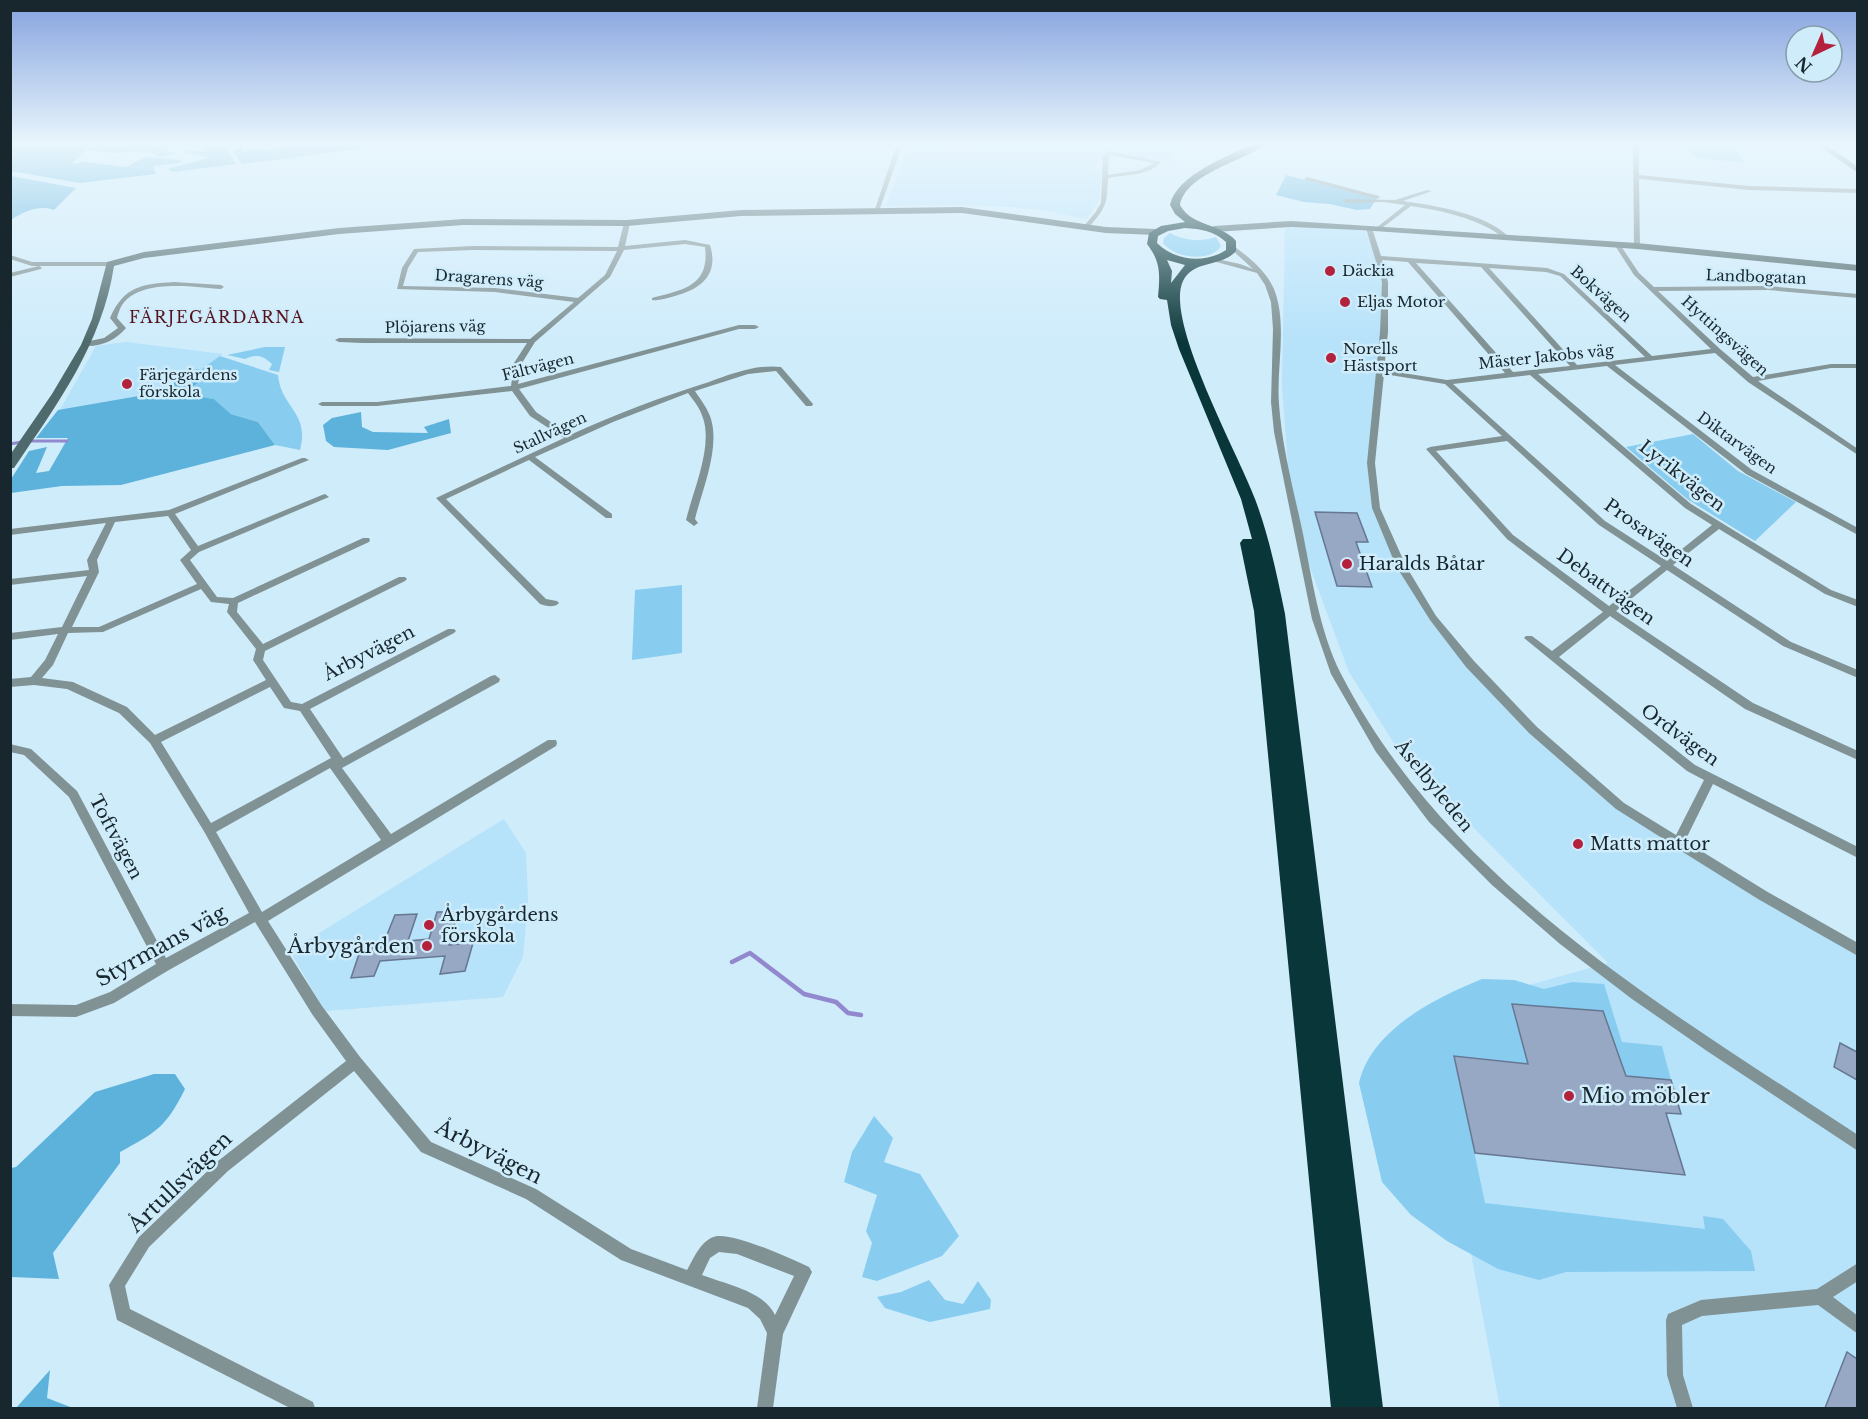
<svg xmlns="http://www.w3.org/2000/svg" width="1868" height="1419" viewBox="0 0 1868 1419" font-family="'Libre Baskerville',serif">
  <style>
    .built { fill: #b6e2fa }
    .green { fill: #88cdf0 }
    .forest { fill: #5cb2db }
    .lines { fill: none; stroke-linecap: round; stroke-linejoin: round }
    .stream-far1 { stroke: #9288ce; stroke-width: 3 }
    .stream { stroke: #9288ce; stroke-width: 4.5 }
    .building { fill: #97a8c5; stroke: #667792; stroke-width: 1.5 }
    .street { fill: #809294; fill-rule: evenodd }
    .secondary { fill: #4f6a6c; fill-rule: evenodd }
    .highway { fill: #093639; fill-rule: evenodd }
    .poi-dot { fill: #b4213c; stroke: #cfecfb; stroke-width: 2 }
    .labels { text-anchor: middle; stroke-width: 5; stroke-linejoin: round; paint-order: stroke }
    .far-poi-label { font-size: 15px; fill: #18262d; stroke: #cfecfb; text-anchor: start }
    .far-street-label { font-size: 15px; fill: #18262d; stroke: #cfecfb }
    .far-neighbourhood-label { font-size: 16px; letter-spacing: 1.5px; fill: #56111b; stroke: #cfecfb }
    .street-label { font-size: 18px; fill: #18262d; stroke: #cfecfb }
    .poi-label { font-size: 18px; fill: #18262d; stroke: #cfecfb; text-anchor: start }
    .near-street-label { font-size: 21px; fill: #18262d; stroke: #cfecfb }
    .near-poi-label { font-size: 21px; fill: #18262d; stroke: #cfecfb; text-anchor: end }
  </style>
  <rect width="100%" height="100%" fill="#cfecfb"/>
  <path class="built" d="M974,143H1193L1188,150H1177L1170,161L1158,162L1109,153L1087,171L1096,169L1102,171L1099,200L1087,219L1039,210L1009,207L956,205L886,206L908,146L982,151Z
    M1327,227L1369,228L1385,282L1371,463L1376,508L1401,566L1470,664L1620,806L1857,950V1408H1500L1426,1014L1608,963L1448,802L1397,748L1349,672L1308,562L1289,480L1282,385L1285,228Z
    M126,342L223,354L159,398L57,415L96,346Z
    M504,819L526,853L528,900L523,957L503,997L325,1011L290,951Z"/>
  <path class="green" d="M1685,143H1731L1744,163L1693,157Z
    M1170,233C1184,241 1201,242 1216,237L1221,246C1211,263 1174,258 1163,243L1164,238Z
    M265,347H285L279,372L269,370L272,364C262,355 257,354 245,359L227,355Z
    M220,356L278,375C281,408 310,412 300,450L275,445L258,422L231,414L214,399L187,396L184,393L204,379L206,371L200,370Z
    M1693,434L1738,471L1796,502L1755,541L1687,499L1626,447Z
    M682,585V653L632,660L635,590Z
    M1482,979L1514,980L1544,989L1572,982L1604,984L1622,1042L1662,1046L1671,1080L1626,1076L1602,1011L1512,1004L1528,1064L1454,1056L1485,1203L1705,1229L1703,1216L1723,1219L1751,1251L1755,1271L1566,1272L1539,1280L1498,1269L1447,1241L1411,1215L1382,1182L1359,1083C1371,1030 1435,998 1482,979Z
    M874,1116L893,1138L884,1162L920,1174L959,1236L942,1256L877,1281L862,1277L872,1243L866,1231L877,1195L844,1182L852,1152Z
    M929,1280L945,1300L963,1304L978,1281L991,1300L990,1309L930,1322L885,1308L877,1297L901,1292Z"/>
  <path class="forest" d="M11,143H234L219,146L228,150L236,164L173,172L168,169L208,158L209,157L183,153L188,150L205,151L204,147L170,146L165,150L176,153L160,157L147,151L114,153L86,150L71,164L85,162L127,167L144,157L182,160L179,163L153,166L156,174L80,183L11,171Z
    M301,143H379L380,146L242,164L233,152L235,149L243,148V152L255,148L264,151Z
    M1286,175L1377,198L1370,209L1357,210L1330,204L1304,202L1276,195Z
    M10,176H11L76,188L54,210C40,204 22,212 11,220Z
    M197,369L206,371L204,379L185,392L187,395L214,399L231,414L258,422L275,445L121,485L62,486L11,493V479L29,451L47,447L36,473L49,471L68,438H36L58,410L156,393Z
    M361,412L362,427L373,432L428,433L424,427L449,419L451,433L388,450L334,447L326,441L323,425L332,418Z
    M154,1074H175L185,1089C166,1127 157,1132 120,1152V1163L53,1253L59,1279L11,1277V1168L16,1167L95,1092Z
    M50,1370L47,1398L73,1408H16Z"/>
  <g class="lines">
    <path class="stream-far1" d="M29,441H67
      M10,444L22,442"/>
    <path class="stream" d="M732,962L750,953L804,994L836,1002L848,1013L861,1015"/>
  </g>
  <path class="building" d="M1315,512L1357,513L1368,542H1356L1372,587L1337,586Z
    M437,912H458L449,945L473,943L465,971L440,974L445,956L380,961L374,976L351,978L361,948L382,947L395,915L417,914L408,941L429,939Z
    M1512,1004L1603,1011L1626,1076L1671,1080L1681,1114L1666,1113L1685,1175L1475,1153L1454,1056L1528,1064Z
    M1840,1043L1857,1052V1080L1834,1067Z
    M1847,1352L1857,1359V1408H1825Z"/>
  <g class="lines">
    <path class="street" d="M897,143H903L879,211L874,212Z
      M1633,143H1639V175L1749,186L1858,189V193L1749,190L1639,179L1640,246L1637,248L1634,246Z
      M1853,143H1858V146Z
      M1109,151L1161,162C1147,177 1126,174 1108,178C1107,205 1106,208 1088,228H1084L1083,227L1095,213L1101,203L1103,157ZM1110,155L1154,163L1140,170L1108,175L1109,157Z
      M1307,177L1379,196L1380,197L1377,199L1305,180V178Z
      M1427,190L1432,191L1403,201C1436,206 1485,213 1509,237L1504,238C1478,218 1443,211 1411,206L1378,231L1376,230V228L1405,205L1383,202L1346,203L1343,201L1346,199L1395,200Z
      M627,221L630,223L625,246L685,240L710,245C719,274 702,289 675,296C667,298 659,301 652,300V298C683,290 710,286 705,247L685,244L624,250L610,277L535,342L522,363L518,384L739,325H755L759,327L755,329H739L519,389L536,412L570,435C616,414 661,397 709,382C731,374 756,364 781,367L813,404L812,406H806L776,371L748,374L695,391C701,400 708,409 711,419C720,449 702,490 695,519L698,523L694,526L686,520C693,491 713,447 703,418C700,408 694,401 688,393L613,422L535,457L612,514V518H606L529,460L446,499L546,599L557,601L559,603C555,608 545,606 540,604L436,498L564,438L530,416L512,391L377,406H322L318,404L322,402H377L511,386L514,363L527,343H363L339,342L335,340L339,338L530,339L574,302L495,292L397,289L402,268L414,249L473,246L618,247L624,223ZM473,250L617,251L605,275L578,298L495,288L403,286L408,268L418,252Z
      M1369,226L1372,228L1381,256L1547,268L1564,274L1652,356L1711,349L1634,275L1614,244L1615,243H1619L1639,273L1654,287L1768,286L1858,294V298L1768,290L1658,291L1720,349L1753,377L1831,364H1858V368H1831L1758,381L1858,449V455L1748,382L1715,353L1615,365L1752,470L1858,528V535L1746,474L1607,366L1538,374L1691,504L1831,590L1858,600V607L1825,594L1719,529L1673,565L1791,642L1858,670V678L1783,646L1667,570L1616,611L1753,703L1858,751V760L1745,709L1610,616L1559,657L1695,765L1858,847V858L1713,784L1685,841L1766,891L1858,943V956L1758,899L1678,849L1674,847L1673,845L1616,809L1529,733L1466,667L1430,620L1396,566L1372,508L1367,463L1380,332L1382,282L1366,228ZM1382,260L1408,262L1505,373L1447,380L1384,370L1388,332V282ZM1416,263L1481,267L1570,366L1513,372ZM1489,268L1546,272L1560,276L1645,357L1577,365ZM1384,374L1445,384L1502,436L1430,447L1426,449L1507,539L1603,612L1552,651L1532,636H1526L1524,638L1687,771L1704,780L1676,835L1624,803L1537,727L1474,661L1436,616L1406,566L1380,508L1375,463ZM1530,375L1685,508L1712,525L1667,561L1605,521L1453,384ZM1507,441L1599,525L1661,566L1609,606L1513,535L1436,451Z
      M1231,247H1235C1250,258 1266,271 1274,289C1288,325 1276,367 1279,404C1282,447 1293,488 1302,529C1312,578 1319,630 1341,674C1450,885 1667,1009 1858,1135V1151L1707,1051L1632,999L1560,944L1492,885L1429,822L1376,752L1331,674L1312,619L1274,432L1271,402L1273,329L1271,302L1265,285L1257,273L1209,260L1212,258L1240,264L1253,269L1231,249Z
      M10,255L32,262H110L113,264L110,266H32L10,259Z
      M39,266L42,268L41,269L10,277V273Z
      M174,282L221,285L224,287L221,289C193,287 141,278 122,305C120,308 118,314 117,318L126,328C116,340 101,347 85,346V342L104,338L118,328L110,318C124,286 142,284 174,282Z
      M302,458H305L309,460L175,514L198,546L322,495L325,494L329,497L199,552L190,560L217,597L233,598L363,538H369L370,540L369,542L238,603L237,612L263,644L399,577H405L407,579L405,581L265,651L263,660L291,702L302,704L448,629H454L456,631L454,633L310,709L343,758L491,676L495,675L500,679L499,682L342,768L391,834L548,740H556L557,743L556,746L268,921L322,1006L360,1057L431,1142L536,1189L631,1249L687,1270C694,1258 701,1239 717,1236C738,1234 789,1258 809,1267L812,1272L783,1334L773,1408H757L767,1333L760,1319L748,1308L621,1260L526,1199L421,1152L354,1071L228,1171L149,1247L125,1286L130,1309L313,1402L315,1408H290L117,1320L109,1285L139,1237L218,1161L346,1061L312,1014L255,922L169,970L114,1003L76,1017L10,1016V1004L76,1005L110,992L156,964L69,797L24,755L10,752V744L31,749L77,791L166,958L249,913L205,833L150,743L119,713L67,689L34,685L10,687V679L31,677L45,660L58,634L10,640V633L62,627L87,576L10,585V579L89,570L87,560L106,523L10,535V529L169,510ZM168,516L191,550L180,560L197,584L99,627H72L99,572L97,560L115,522ZM201,589L211,602L229,604L227,612L256,649L253,660L266,680L155,735L127,707L73,682L42,678L53,665L68,633L103,632ZM270,687L284,708L300,711L331,758L211,823L161,742ZM330,768L381,840L262,912L216,832ZM719,1252L737,1254L794,1276L775,1315C764,1291 725,1284 702,1275L710,1258Z
      M1858,1263V1281L1833,1297L1858,1316V1334L1818,1305L1702,1316L1682,1325L1683,1375L1693,1408H1677L1667,1375L1666,1320L1668,1314L1701,1300L1817,1289Z"/>
    <path class="secondary" d="M1815,143H1824L1858,167V173Z
      M962,207L1106,227L1156,229L1160,232L1156,235L1106,233L962,213L741,216L627,226L463,225L339,234L144,258L114,266C102,344 58,403 14,468H10V455L52,394L81,345L92,319L107,262L144,252L339,228L463,219L627,220L741,210Z
      M1291,221L1637,243L1858,265V271L1637,249L1360,230L1291,227L1214,232L1210,229L1214,226Z"/>
    <path class="highway" d="M1256,143H1268C1245,161 1186,173 1180,205C1192,227 1221,223 1236,241V251C1221,268 1194,259 1183,281C1164,321 1239,455 1255,499C1269,536 1277,575 1285,614L1383,1408H1331L1259,661L1254,611L1240,543L1243,539H1252L1241,499L1179,349L1171,325L1167,300L1160,299L1158,297C1160,275 1161,262 1147,244L1149,233L1161,226L1185,222L1175,214L1170,205C1176,175 1230,155 1256,143ZM1185,228C1201,229 1214,231 1226,242V250C1205,264 1175,261 1157,243L1158,236L1168,231ZM1167,260L1185,265L1171,283L1172,271Z"/>
  </g>
  <linearGradient id="sky" x2="0" y2="1"><stop stop-color="#85a2de"/><stop offset="0.42" stop-color="#e9f6fd"/><stop offset="1" stop-color="#e9f6fd" stop-opacity="0"/></linearGradient>
  <rect width="1868" height="342" fill="url(#sky)"/>
  <g class="poi-dot">
    <circle cx="1330" cy="271" r="6"/>
    <circle cx="1345" cy="302" r="6"/>
    <circle cx="1331" cy="358" r="6"/>
    <circle cx="127" cy="384" r="6"/>
    <circle cx="1347" cy="564" r="6"/>
    <circle cx="1578" cy="844" r="6"/>
    <circle cx="429" cy="925" r="6"/>
    <circle cx="427" cy="946" r="6"/>
    <circle cx="1569" cy="1096" r="6"/>
  </g>
  <g class="labels">
    <g class="far-poi-label">
      <text x="1342" y="276">Däckia</text>
      <text x="1357" y="307">Eljas Motor</text>
      <text x="1343" y="354">Norells<tspan x="1343" dy="17">Hästsport</tspan></text>
      <text x="139" y="380">Färjegårdens<tspan x="139" dy="17">förskola</tspan></text>
    </g>
    <g class="far-street-label">
      <text transform="translate(1756 277) rotate(2)" y="5">Landbogatan</text>
      <text transform="translate(489 279) rotate(4)" y="5">Dragarens väg</text>
      <text transform="translate(1601 294) rotate(42)" y="5">Bokvägen</text>
      <text transform="translate(435 327) rotate(-1)" y="5">Plöjarens väg</text>
      <text transform="translate(1725 336) rotate(42)" y="5">Hyttingsvägen</text>
      <text transform="translate(1546 357) rotate(-6)" y="5">Mäster Jakobs väg</text>
      <text transform="translate(538 367) rotate(-14)" y="5">Fältvägen</text>
      <text transform="translate(550 433) rotate(-25)" y="5">Stallvägen</text>
      <text transform="translate(1737 443) rotate(36)" y="5">Diktarvägen</text>
    </g>
    <g class="far-neighbourhood-label">
      <text x="217" y="323">FÄRJEGÅRDARNA</text>
    </g>
    <g class="street-label">
      <text transform="translate(1682 476) rotate(38)" y="6">Lyrikvägen</text>
      <text transform="translate(1649 533) rotate(35)" y="6">Prosavägen</text>
      <text transform="translate(1606 587) rotate(36)" y="6">Debattvägen</text>
      <text transform="translate(369 653) rotate(-27)" y="6">Årbyvägen</text>
      <text transform="translate(1680 735) rotate(36)" y="6">Ordvägen</text>
      <text transform="translate(1434 786) rotate(51)" y="6">Åselbyleden</text>
      <text transform="translate(116 837) rotate(62)" y="6">Toftvägen</text>
    </g>
    <g class="poi-label">
      <text x="1359" y="570">Haralds Båtar</text>
      <text x="1590" y="850">Matts mattor</text>
      <text x="441" y="921">Årbygårdens<tspan x="441" dy="21">förskola</tspan></text>
    </g>
    <g class="near-street-label">
      <text transform="translate(161 946) rotate(-29)" y="7">Styrmans väg</text>
      <text transform="translate(489 1152) rotate(27)" y="7">Årbyvägen</text>
      <text transform="translate(180 1182) rotate(-44)" y="7">Årtullsvägen</text>
    </g>
    <g class="near-poi-label">
      <text x="415" y="953">Årbygården</text>
      <text x="1581" y="1103" text-anchor="start">Mio möbler</text>
    </g>
  </g>
  <rect width="1868" height="1419" fill="none" stroke="#18262d" stroke-width="24"/>
  <g transform="translate(1814 54) rotate(224)"><circle r="28" fill="#cfecfb" stroke="#869da9" stroke-width="1.5"/>
  <path d="M0-4.5L10 22L0 15L-10 22Z" fill="#b4213c"/>
  <text y="-9" font-size="16" font-weight="bold" text-anchor="middle" fill="#18262d">N</text>
  </g>
</svg>
